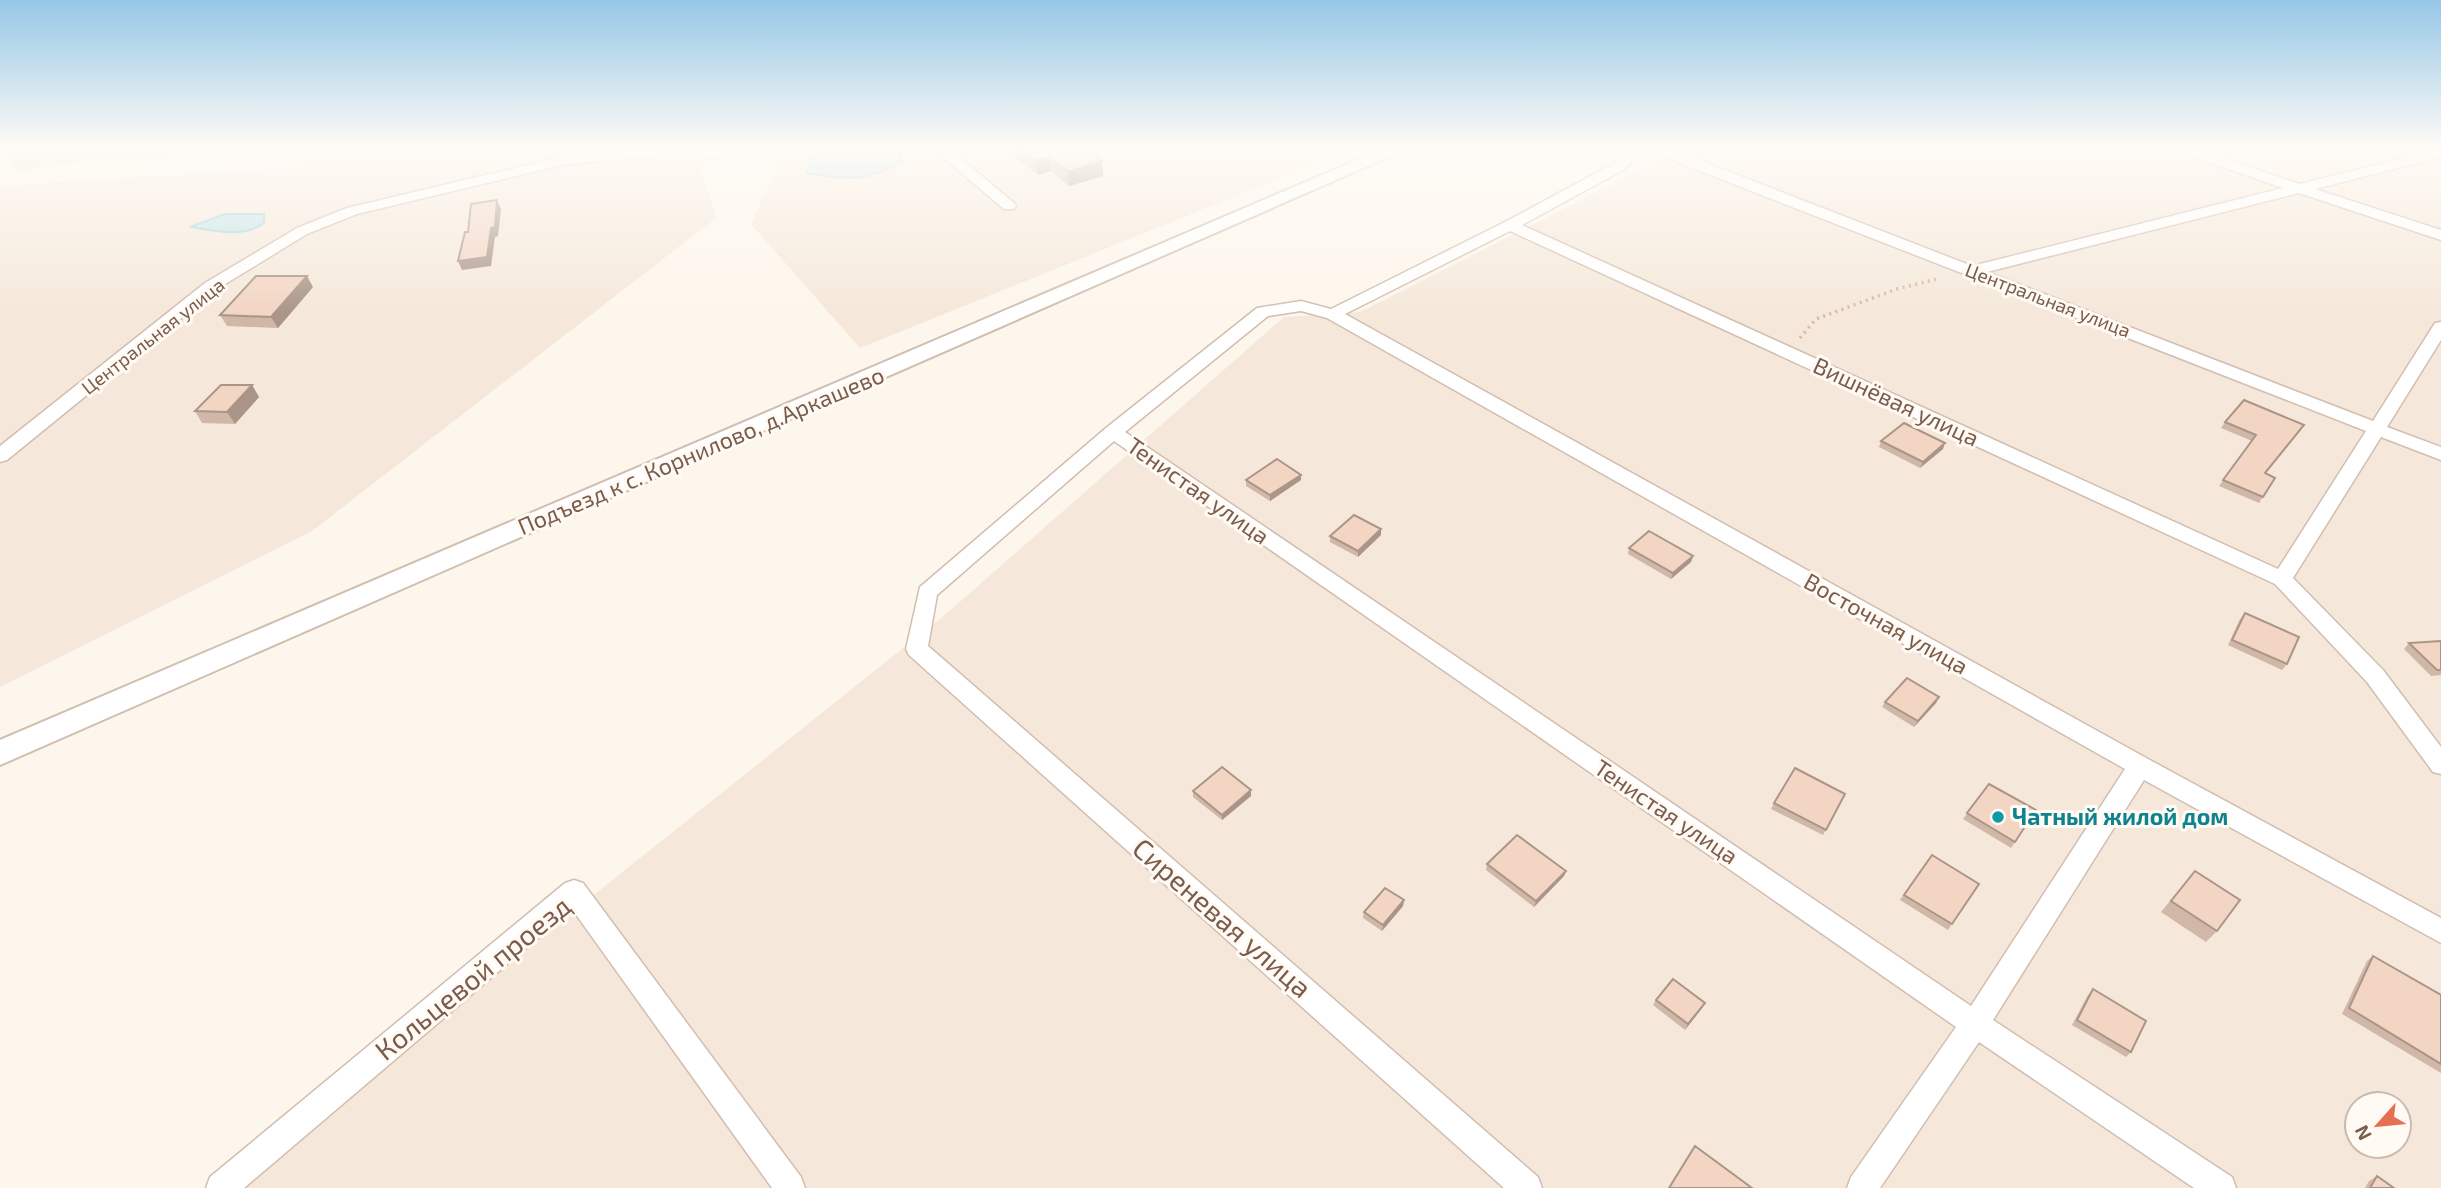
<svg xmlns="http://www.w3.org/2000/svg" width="2441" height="1188" viewBox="0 0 2441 1188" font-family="'Exo 2',sans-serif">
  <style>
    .residential { fill: #f5e8da; fill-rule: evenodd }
    .green { fill: #d8ecc9 }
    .water { fill: #bfe3e8; stroke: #a5d3da; stroke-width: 2 }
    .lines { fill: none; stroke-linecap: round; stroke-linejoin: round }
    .service-casing { stroke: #d1beb0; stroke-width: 10 }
    .minor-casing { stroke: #d1beb0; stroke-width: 3 }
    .tertiary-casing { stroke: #d1beb0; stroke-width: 4 }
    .path { stroke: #d9b8a5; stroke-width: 3.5; stroke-dasharray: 2 4.5; stroke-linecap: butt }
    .service { stroke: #fff; stroke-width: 8 }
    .minor { fill: #fff; fill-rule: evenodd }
    .tertiary { fill: #fff; fill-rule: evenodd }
    .wall { fill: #d1b7a8 }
    .shaded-wall { fill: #aa9588 }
    .building { fill: #f3d5c3; stroke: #aa9588; stroke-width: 2 }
    .culture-dot { fill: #0f9aa8; stroke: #fffaf3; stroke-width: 2.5 }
    .labels { text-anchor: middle; stroke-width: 6; stroke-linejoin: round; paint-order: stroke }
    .far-street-label { font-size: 19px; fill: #7a5c4d; stroke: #fffaf3 }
    .street-label { font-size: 23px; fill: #7a5c4d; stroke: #fffaf3 }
    .culture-label { font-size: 23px; font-weight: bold; fill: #0d838f; stroke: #fffaf3; text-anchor: start }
    .near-street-label { font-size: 28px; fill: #7a5c4d; stroke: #fffaf3 }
  </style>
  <rect width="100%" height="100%" fill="#fdf6ec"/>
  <path class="residential" d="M667,148L699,162L716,218L312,531L0,687V186L295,167L323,149Z
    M785,149H1352L860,348L751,224Z
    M1700,149H2441V1188H226L946,614L1284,317L1360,312L1658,161ZM2357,1104H2399V1146H2357Z"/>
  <path class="green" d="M0,149V148L291,149L221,157L69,163L19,171L8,159L0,158Z"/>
  <path class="water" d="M837,148L898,149L902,162C867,183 845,179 806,173L812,159Z
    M225,214H264V223C242,239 215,230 190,227Z"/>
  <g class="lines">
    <defs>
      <path id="service" d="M562,161L578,148"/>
      <path id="minor" d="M725,148H772L765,152L688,161L634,158L562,165L357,214L307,234L217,289L7,460L0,462V446L205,283L297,228L347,208L562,157L634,150L688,153Z
        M932,148H948L1014,203L1016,206L1014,209H1004Z
        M1632,148H1668L1972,266L2283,188L2168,148H2191L2300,184L2441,149V157L2315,189L2441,230V240L2299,193L1987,272L2373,421L2435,323L2441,322V340L2387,427L2441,447V460L2381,437L2293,578L2383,670L2441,747V774L2433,772L2367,682L2275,584L1510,231L1345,314L2148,759L2441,918V943L2144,780L1993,1020L2232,1177L2236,1188H2194L1979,1042L1880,1188H1847L1851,1177L1956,1027L1114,441L937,595L928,646L1538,1177L1542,1188H1504L909,655L906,649L920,587L1106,428L1257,308L1301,301L1331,309L1505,222L1613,164ZM1647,149L1649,151L2366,431L2278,569L1522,225L1623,170ZM1301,311L1327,318L2125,769L1971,1006L1125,432L1268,316Z
        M574,880L583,883L801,1177L805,1188H772L572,909L244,1188H206L210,1177L565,883Z"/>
      <path id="tertiary" d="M1385,148H1409L0,765V740Z"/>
    </defs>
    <use href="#service" class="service-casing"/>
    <use href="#minor" class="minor-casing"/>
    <use href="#tertiary" class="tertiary-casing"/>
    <path class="path" d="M1800,338L1816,319L1897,289L1937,279"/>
    <use href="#service" class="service"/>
    <use href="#minor" class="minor"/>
    <use href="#tertiary" class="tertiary"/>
  </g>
  <path class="wall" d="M1004,149H1086L1103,176L1069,186L1051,171L1038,175Z
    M313,287L278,328L227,326L220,315Z
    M252,385L259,397L235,424L202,423L195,411Z
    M2225,422L2304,425L2265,473L2275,478L2259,503L2219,486L2252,441L2221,428Z
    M1881,441L1943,449L1920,468L1879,447Z
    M1246,480H1301L1270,501L1246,486Z
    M1381,535L1358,557L1330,542V536Z
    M1629,548L1693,556L1691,562L1671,579L1628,554Z
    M2245,613L2287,664L2282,670L2228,645L2240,619Z
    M2441,641V675L2431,676L2404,649L2409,643Z
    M1939,697L1936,703L1914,727L1882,707L1885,702Z
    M1989,784L2015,842L2011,848L1963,819Z
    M1193,791L1251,796L1222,820L1193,797Z
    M1845,794L1823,835L1771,809L1774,803Z
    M1932,855L1979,884L1948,930L1900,900Z
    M1487,864L1566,871L1564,876L1534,907L1486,870Z
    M2195,871L2217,931L2206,942L2161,912Z
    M1404,900L1403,906L1382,931L1363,918L1364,912Z
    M2373,956L2441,995V1073L2342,1014L2367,961Z
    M2093,989L2131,1052L2126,1057L2072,1025L2088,995Z
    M1656,1000L1705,1003L1702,1008L1685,1030L1653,1005Z
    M2377,1176L2394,1188H2365L2369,1181Z"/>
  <path class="shaded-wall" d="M1050,157L1051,171L1038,175L1036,161Z
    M1102,161L1103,176L1069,186L1068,172Z
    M497,200L501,209L498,236L495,237L491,266L462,270L458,261L491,228Z
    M307,276L313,287L278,328L271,317Z
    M252,385L259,397L235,424L227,412Z
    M1945,443L1943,449L1920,468L1923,462Z
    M1301,475V480L1270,501V495Z
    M1381,529V535L1358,557V551Z
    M1693,556L1691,562L1671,579L1673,573Z
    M1939,697L1936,703L1914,727L1918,721Z
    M1251,790V796L1222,820V815Z
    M1566,871L1564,876L1534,907L1536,901Z
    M1404,900L1403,906L1382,931L1383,925Z
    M1705,1003L1702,1008L1685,1030L1688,1024Z"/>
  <path class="building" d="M1020,149H1086L1102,161L1068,172L1050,157L1036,161Z
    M497,200L495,227L491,228L487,257L458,261L465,232H468L471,204Z
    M256,276H307L271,317L220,315Z
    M221,385H252L227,412L195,411Z
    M2244,400L2304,425L2265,473L2275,478L2263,497L2223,480L2256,435L2225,422Z
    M1904,423L1945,443L1923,462L1881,441Z
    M1277,459L1301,475L1270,495L1246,480Z
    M1354,515L1381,529L1358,551L1330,536Z
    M1649,531L1693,556L1673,573L1629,548Z
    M2245,613L2299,637L2287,664L2232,640Z
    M2441,641V670H2437L2409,643Z
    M1907,678L1939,697L1918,721L1885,702Z
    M1222,767L1251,790L1222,815L1193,791Z
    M1795,768L1845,794L1826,830L1774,803Z
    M1989,784L2036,810L2015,842L1967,813Z
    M1517,835L1566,871L1536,901L1487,864Z
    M1932,855L1979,884L1952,924L1904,895Z
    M2195,871L2240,900L2217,931L2171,901Z
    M1385,888L1404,900L1383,925L1364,912Z
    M2373,956L2441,995V1064L2349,1008Z
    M1673,979L1705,1003L1688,1024L1656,1000Z
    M2093,989L2146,1021L2131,1052L2077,1020Z
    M1695,1146L1752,1188H1669Z
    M2377,1176L2394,1188H2370Z"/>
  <linearGradient id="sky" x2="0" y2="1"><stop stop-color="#97c7e8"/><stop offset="0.47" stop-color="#fefbf6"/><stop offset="1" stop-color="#fefbf6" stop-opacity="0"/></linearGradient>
  <rect width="2441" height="315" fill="url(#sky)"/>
  <circle class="culture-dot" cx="1998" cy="817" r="7"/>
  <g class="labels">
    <g class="far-street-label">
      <text transform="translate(2048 300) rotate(21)" y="7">Центральная улица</text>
      <text transform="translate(153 336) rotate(-38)" y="7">Центральная улица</text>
    </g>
    <g class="street-label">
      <text transform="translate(1896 402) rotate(25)" y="8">Вишнёвая улица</text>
      <text transform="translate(701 451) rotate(-23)" y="8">Подъезд к с. Корнилово, д.Аркашево</text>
      <text transform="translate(1198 491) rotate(35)" y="8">Тенистая улица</text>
      <text transform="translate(1886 624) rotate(29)" y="8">Восточная улица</text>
      <text transform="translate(1666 812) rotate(34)" y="8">Тенистая улица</text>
    </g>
    <g class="culture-label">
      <text x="2012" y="825">Чатный жилой дом</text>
    </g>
    <g class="near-street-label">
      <text transform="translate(1222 918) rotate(41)" y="10">Сиреневая улица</text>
      <text transform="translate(473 978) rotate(-39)" y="10">Кольцевой проезд</text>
    </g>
  </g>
  <g transform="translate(2378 1125) rotate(243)"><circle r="33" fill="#fffaf3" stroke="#cabbb1" stroke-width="2"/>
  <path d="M0-5L12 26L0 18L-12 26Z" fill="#e76f51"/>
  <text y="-10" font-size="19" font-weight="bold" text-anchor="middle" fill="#7a5c4d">N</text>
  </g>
</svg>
